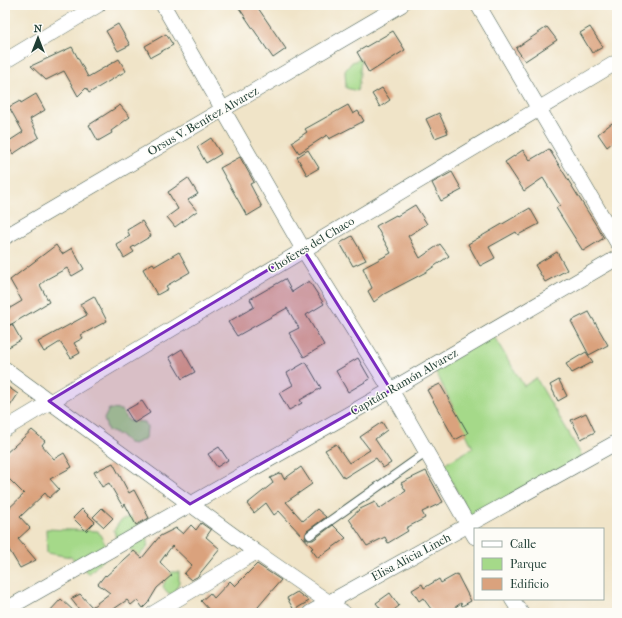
<svg xmlns="http://www.w3.org/2000/svg" width="622" height="618" viewBox="0 0 622 618" font-family="'IM FELL French Canon',serif">
  <style>
    .green { fill: #a5d989; stroke: #628b5e }
    .building { fill: #daa27d }
    .lines { fill: none; stroke-linecap: round; stroke-linejoin: round }
    .lane-casing { stroke: #3e564a; stroke-width: 10 }
    .street-casing { stroke: #3e564a; stroke-width: 16 }
    .lane { stroke: #fff; stroke-width: 8 }
    .street { stroke: #fff; stroke-width: 15 }
    .marked { fill: #7b2cbf; fill-opacity: 0.2; stroke: #7b2cbf; stroke-width: 3; stroke-linejoin: round }
    .labels { text-anchor: middle; stroke-width: 3; stroke-linejoin: round; paint-order: stroke }
    .street-label { font-size: 12px; fill: #1f3d34; stroke: #fdfcf7 }
  </style>
  <rect width="100%" height="100%" fill="#fdfcf7"/>
  <filter id="ink" filterUnits="userSpaceOnUse"><feTurbulence type="fractalNoise" baseFrequency=".025" numOctaves="2"/><feDisplacementMap in="SourceGraphic" scale="8" xChannelSelector="R" yChannelSelector="G"/><feConvolveMatrix kernelMatrix="1 2 1 2 8 2 1 2 1" color-interpolation-filters="sRGB"/></filter>
  <filter id="wash" filterUnits="userSpaceOnUse"><feTurbulence type="fractalNoise" baseFrequency=".012" numOctaves="4" result="noise"/><feDisplacementMap in="SourceGraphic" scale="16" xChannelSelector="R" yChannelSelector="G"/><feGaussianBlur stdDeviation="0.9" result="paint"/><feColorMatrix in="noise" values="0 0 0 0 0 0 0 0 0 0 0 0 0 0 0 0 0 1.4 0 .05"/><feComposite in="paint" operator="in"/></filter>
  <g filter="url(#wash)">
    <rect width="100%" height="100%" fill="#f0e4c8"/>
    <path class="green" d="M362,58C359,69 361,80 357,91L346,88L345,71L352,62Z
      M493,335L524,386L536,378L582,456L471,518L443,465L473,448L435,370Z
      M109,409L121,410L129,421L145,422L147,427L146,438L134,444L129,443L120,435L108,431L104,419Z
      M134,516L145,524L148,542L147,548L138,556L133,554L130,549L116,539L114,530L121,520Z
      M46,529L98,531L110,553L89,574L71,557L47,553Z
      M172,572H179V582L174,595L168,593L163,587L167,575Z"/>
    <g id="blocks">
      <path class="building" d="M237,5H256L286,49L273,58Z
        M118,24L130,45L118,51L106,31Z
        M547,27L557,40L525,61L516,48Z
        M590,27L603,47L592,53L580,33Z
        M393,31L405,50L369,73L357,52Z
        M166,34L173,45L151,57L145,46Z
        M72,47L88,77L119,59L126,71L89,93L86,88L78,96L64,71L46,80L31,66Z
        M382,88L390,100L380,107L372,94Z
        M36,94L45,110L30,119L39,137L13,154L6,143L23,132L9,107L20,101L21,103Z
        M120,105L130,117L111,131L112,133L98,141L89,125Z
        M348,105L353,114L358,111L364,121L329,139L327,135L299,153L292,142L307,132L305,129Z
        M439,113L448,133L435,138L426,119Z
        M612,123L617,129V139L607,147L598,134Z
        M211,138L221,154L206,163L197,147Z
        M549,149L604,238L583,251L556,208L560,205L543,178L524,191L505,162L523,150L530,160Z
        M308,150L319,168L307,175L297,157Z
        M240,157L254,182L250,184L262,207L247,216L220,168Z
        M452,172L462,190L441,201L432,183Z
        M188,178L198,194L188,200L197,211L175,227L167,217L178,209L168,192Z
        M415,205L427,224L408,236L420,258L440,244L449,256L426,272L384,294L374,302L368,291L372,288L363,268L391,253L376,226L396,215L397,216Z
        M530,208L539,224L518,235L516,232L489,247L495,258L480,266L468,244Z
        M142,221L151,236L131,248L134,252L124,258L116,244L130,236L127,230Z
        M352,236L366,260L353,266L340,243Z
        M56,245L62,254L72,248L84,269L72,276L67,268L47,279L40,285L49,302L10,325L5,318V311L22,301L10,280Z
        M179,252L190,272L166,286L168,289L157,295L143,269L153,263L155,266Z
        M557,252L567,270L545,282L535,265Z
        M285,279L292,292L309,281L324,304L306,315L324,345L304,357L289,333L299,328L287,308L237,336L228,322L254,307L250,299Z
        M94,296L107,321L81,335L83,338L74,343L80,353L71,358L60,342L44,352L38,342L87,315L80,304Z
        M589,312L608,345L589,355L571,321Z
        M12,324L21,340L5,349V328Z
        M182,349L195,372L182,379L169,357Z
        M586,352L593,362L572,373L566,364Z
        M358,358L370,379L348,392L336,371Z
        M306,362L321,388L300,400L302,403L289,410L279,393L293,385L287,373Z
        M559,380L567,396L558,401L550,385Z
        M440,384L468,433L455,440L427,390Z
        M5,385L18,394L5,414Z
        M142,401L150,413L134,423L126,410Z
        M586,413L595,432L581,439L571,420Z
        M382,422L387,430L375,439L391,463L383,468L376,458L344,478L325,450L336,444L349,463L370,450L360,437Z
        M32,430L45,441L42,445L54,459L64,453L72,467L50,479L59,489L49,498L45,493L20,517L30,528L18,539L36,560L20,568L5,543V512L24,494L5,475V454Z
        M219,447L228,460L217,467L208,454Z
        M113,463L129,493L134,490L149,518L136,525L125,504L123,507L109,483L102,487L94,472Z
        M301,467L312,484L286,502L303,521L317,509L326,517L307,531L305,538L308,540H313L333,525L346,538L318,558L311,549L313,548L279,511L274,515L266,503L254,513L247,504L273,483L270,478L281,473L284,479Z
        M426,471L443,502L422,512L425,518L406,528L408,531L388,543L385,537L367,546L349,519L360,509L375,502L379,509L406,491L401,483Z
        M102,508L113,518L104,527L93,517Z
        M82,509L95,522L86,531L73,518Z
        M201,523L211,530L206,537L220,549L197,577L191,580L184,574L192,565L172,546L160,562L172,575L157,588L148,603L143,608L137,600L131,605L127,600L108,613H82L71,599L80,594L92,607L110,593L98,584L105,575L106,576L134,551L142,558L160,536L176,528L183,534L191,525L196,530Z
        M257,564L281,580L253,613H212L201,601L210,593L214,598L230,581L235,586Z
        M457,574L471,601L462,606L461,603L447,613H434L423,598L419,601L412,590L422,584L424,588L439,579L441,583Z
        M297,592L309,601L294,610L287,598Z
        M390,593L399,606L390,613H384L376,603Z
        M61,599L76,613H48Z"/>
    </g>
  </g>
  <g filter="url(#ink)">
    <use href="#blocks" fill-opacity="0" stroke="#3e564a" stroke-width="1"/>
    <g class="lines">
      <defs>
        <path id="lane" d="M310,535L427,452"/>
        <path id="street" d="M163,5L303,249L391,390L475,537
          M478,5L617,242
          M5,61L98,5
          M5,237L401,5
          M5,369L256,552L344,613
          M5,429L617,62
          M512,599L521,613
          M5,610L391,390L617,258
          M154,613L256,552
          M310,613L617,442"/>
      </defs>
      <use href="#lane" class="lane-casing"/>
      <use href="#street" class="street-casing"/>
      <use href="#lane" class="lane"/>
      <use href="#street" class="street"/>
    </g>
  </g>
  <path class="marked" d="M303,249L391,390L190,504L49,401Z"/>
  <g class="labels">
    <g class="street-label">
      <text transform="translate(203 121) rotate(-30)" y="4">Orsus V. Benítez Alvarez</text>
      <text transform="translate(311 245) rotate(-31)" y="4">Choferes del Chaco</text>
      <text transform="translate(404 382) rotate(-30)" y="4">Capitán Ramón Alvarez</text>
      <text transform="translate(411 557) rotate(-28)" y="4">Elisa Alicia Linch</text>
    </g>
  </g>
  <rect width="622" height="618" fill="none" stroke="#fdfcf7" stroke-width="20"/>
  <rect x="474" y="528" width="130" height="72" fill="#fdfcf7" stroke="#a4b0a9"/>
  <rect x="482" y="541" width="20" height="6" fill="#ffffff" stroke="#a4b0a9"/>
  <text x="510" y="548" font-size="12" fill="#1f3d34">Calle</text>
  <rect x="482" y="558" width="20" height="12" fill="#a5d989" stroke="#a4b0a9"/>
  <text x="510" y="568" font-size="12" fill="#1f3d34">Parque</text>
  <rect x="482" y="578" width="20" height="12" fill="#daa27d" stroke="#a4b0a9"/>
  <text x="510" y="588" font-size="12" fill="#1f3d34">Edificio</text>
  <g transform="translate(38 38)" stroke="#fdfcf7" stroke-width="3" paint-order="stroke">
  <path d="M0-3L7 15L0 10L-7 15Z" fill="#1f3d34"/>
  <text y="-6" font-size="11" font-weight="bold" text-anchor="middle" fill="#1f3d34">N</text>
  </g>
</svg>
